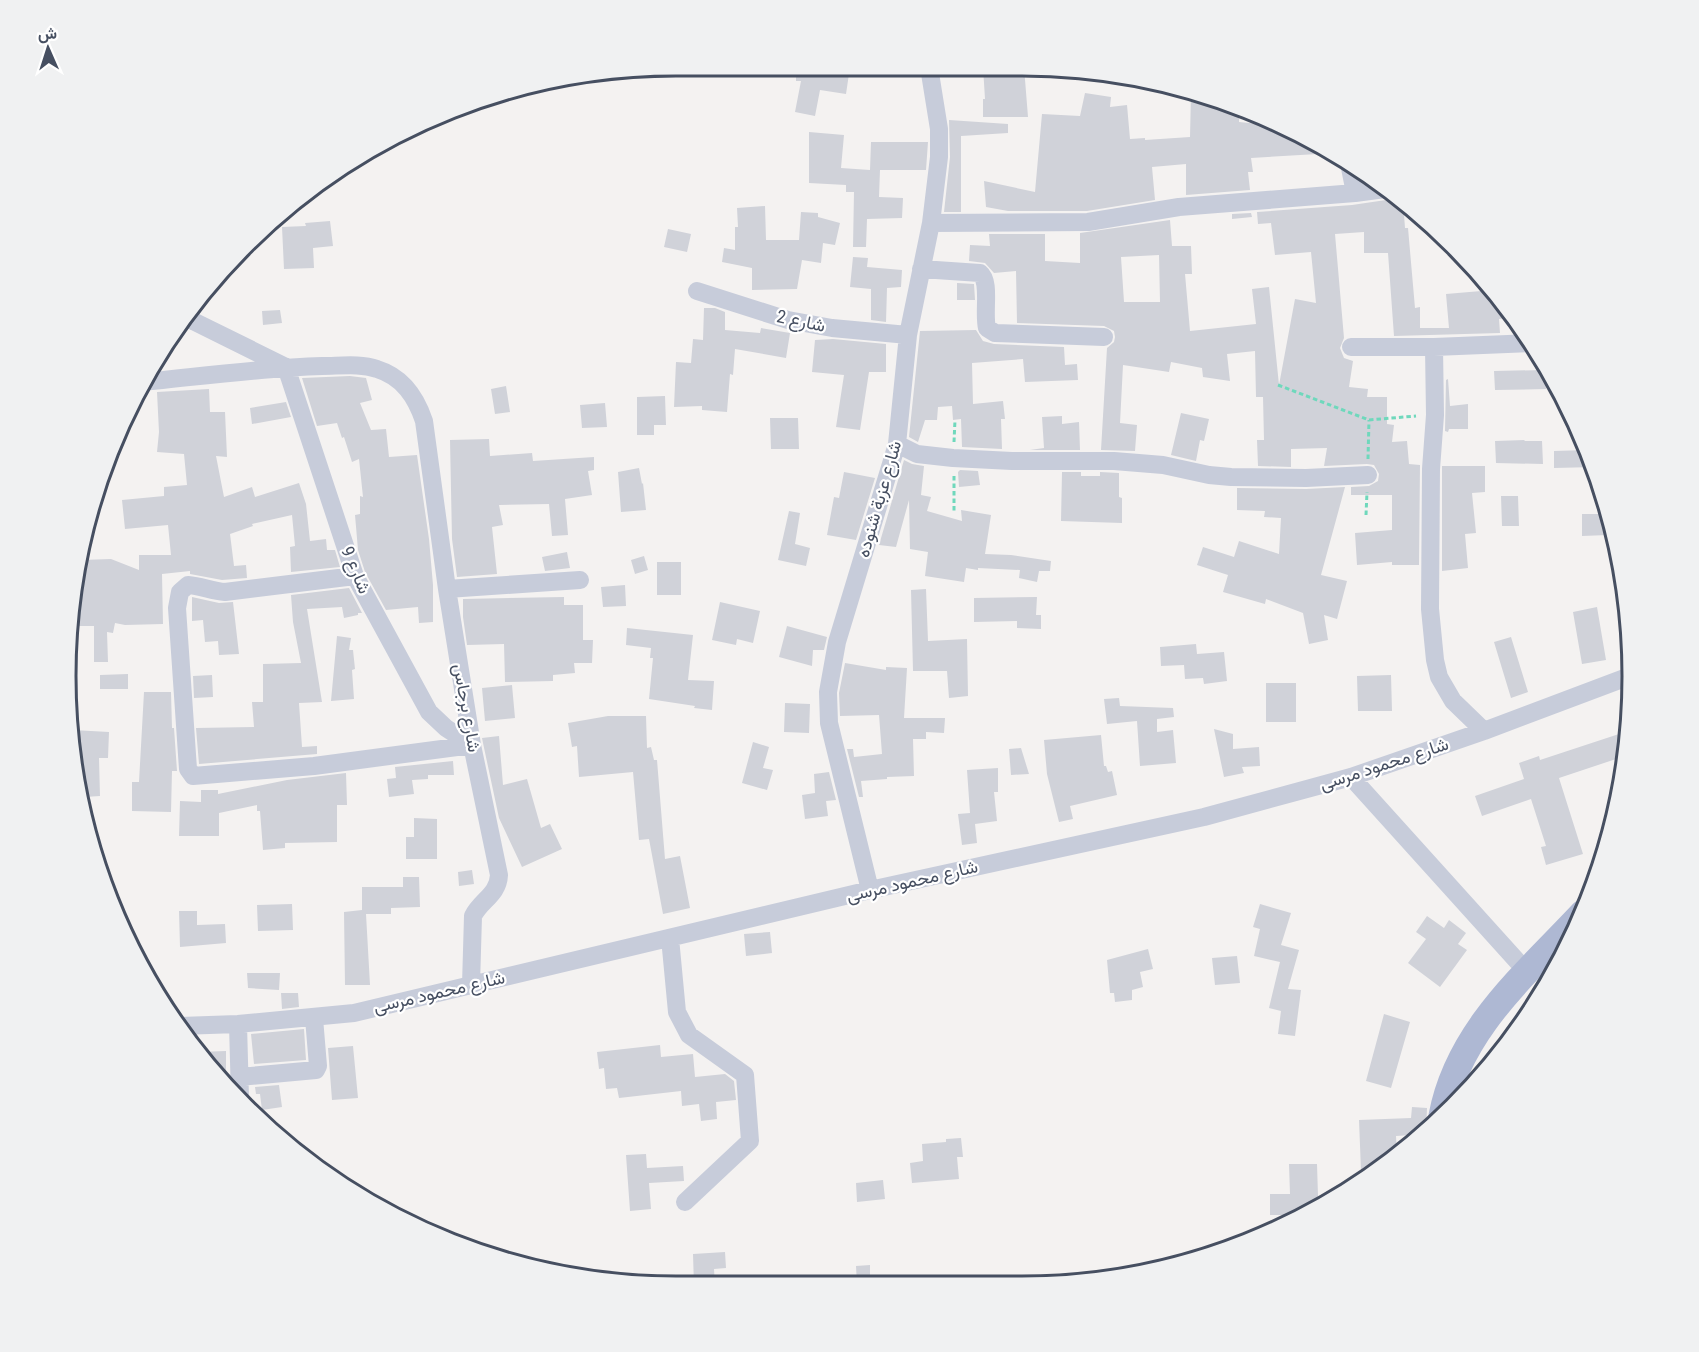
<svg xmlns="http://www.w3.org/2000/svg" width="1699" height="1352" viewBox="0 0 1699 1352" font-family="'Roboto Condensed',Vazirmatn,sans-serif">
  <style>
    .building { fill: #d0d2d9; fill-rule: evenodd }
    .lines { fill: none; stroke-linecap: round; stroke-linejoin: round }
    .path { stroke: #6fd8bc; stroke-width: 3; stroke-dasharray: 4.5 3; stroke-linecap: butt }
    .minor { stroke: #c7ccda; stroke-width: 18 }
    .primary { stroke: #aeb8d3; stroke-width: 27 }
    .labels { text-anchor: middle; stroke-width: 4.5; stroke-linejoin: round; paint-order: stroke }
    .street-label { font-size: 18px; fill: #464f61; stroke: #fff }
    .rim { fill: none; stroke: #464f61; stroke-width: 3 }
  </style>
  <rect width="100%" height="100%" fill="#f4f2f1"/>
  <path class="building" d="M796,66L850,67L846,94L820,90L815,116L795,112L801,81H796Z
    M983,67H1024L1028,117H983V99H985Z
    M1085,93L1111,97L1110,107L1127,105L1130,139L1145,138V140L1190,137L1191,93L1219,98L1239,108V122L1280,126L1335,153L1251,158L1253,172H1248L1250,190L1186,195V164L1152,167L1155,200L1087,211H1008L986,207L984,181L1035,192L1042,114L1080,116Z
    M949,120L1008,124V133L961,136V212H944L950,157Z
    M809,132L844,135L841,168L870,170L871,142H928L926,170H877H880L879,197L903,198L902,218L867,219L866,247H853L854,192H846V185L809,183Z
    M1395,196L1403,201L1405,228H1408L1415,308L1420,307V328H1449L1446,294L1493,290L1515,317L1499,319L1500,333L1394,336L1388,253H1364V232L1335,234L1344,338L1340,348L1344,358L1353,361L1349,387L1368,389L1367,397H1387V424L1394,425L1392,442L1407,441L1409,464L1420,465L1419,565H1392V562L1357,565L1355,533L1392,530V495H1351V487L1369,486L1378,481L1379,474L1374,465L1367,464L1324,466L1327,448L1291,449V467L1258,466L1257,440H1264L1263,397H1256L1255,351L1227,354L1230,381L1203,377L1202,368L1171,362L1169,372L1123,365L1120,423L1137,425L1135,451L1101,450L1107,348L1114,342L1115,337L1114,331L1104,326L1017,323L1016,271L994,273L985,263L969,261L970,245L990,246L989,234H1045V261L1080,263V233L1170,220L1172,246H1191L1192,274H1185L1190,331L1256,324L1252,289L1269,287L1279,385L1295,299L1316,303L1311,252L1275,255L1271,223L1258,224L1257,212L1352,205L1386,200ZM1159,255L1160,302H1124L1121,257Z
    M765,206L766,240H799L801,212L818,213V217L840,223L835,245L823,243L821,263L802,260L797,289L752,290V268L722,262L724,248L735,250V227H738L737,208Z
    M1251,213L1252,217L1232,219V214Z
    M330,221L333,246L313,248L314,268L284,269L282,227L306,226L305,223Z
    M668,229L691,234L687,252L664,247Z
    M853,257L868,258L867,267L902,270L901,287L887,288L886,322L871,320V289L850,287Z
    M957,283L974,284L975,300H957Z
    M704,308H715L725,312V330L760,333L761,328L790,333L786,358L735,349L733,375L730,374L727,412L702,410V406L674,407L676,362L691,363L693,339L703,340Z
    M280,310L282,323L263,325L262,311Z
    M976,330L983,341L994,344L1064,347L1065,365L1077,364L1078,380L1025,382L1023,359L972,363L973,404L1003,401L1005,419H1001L1002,449L962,447L961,419L953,420L952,406L938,407L937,420H925L918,442L909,437L920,331Z
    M833,339L886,344V372H869L860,430L836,427L844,375L812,372L815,340Z
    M1545,370L1546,389L1495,390L1494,371Z
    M350,376L366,378L372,400L360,403L371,430L386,429L389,457L417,455L429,539L433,585V622L419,623L418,607L386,610L365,572L358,550L355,515L360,514V496L363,497L359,459L352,462L344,437L342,438L337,423L317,426L302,378Z
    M1448,379L1450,406L1468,404V429H1449L1448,432L1445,431L1446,380Z
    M506,386L510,412L495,414L491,389Z
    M209,389L210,412H225L227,457L216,456L224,497L252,487L255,497L299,483L306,504L310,541L326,539L327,550H335L340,567L291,572L290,547L295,546L292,515L252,524L253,526L230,534L234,566L246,565L247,578L222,580L190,574V571L162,574L163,624L125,625L115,623L113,633L107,632L108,662H94V626H73L81,560L111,559L139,570V555H171L168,525L125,529L122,500L164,496V487L187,485L184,454L157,452L159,432L157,392Z
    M665,396L666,425H654V435H637V397Z
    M286,402L291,417L252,424L250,408Z
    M605,403L607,427L582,428L580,405Z
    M1181,413L1209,419L1204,441L1200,440L1196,461L1171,455Z
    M1062,416V424L1079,422L1080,450H1030L1044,448L1042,417Z
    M770,418H798L799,449H771Z
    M489,439L490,456L532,453L533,461L594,457V470L588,471L592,495L565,499L568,535L552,536L549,504L499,505L503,525L492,527L497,574L457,577L452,539L450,440Z
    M1525,440L1524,441H1542L1543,464L1496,463L1495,441Z
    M1587,450L1595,467L1554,468V451Z
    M904,460L912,464L924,466L921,495L931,497L927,511L962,521L961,510L991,515L985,554L1011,555L1051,561L1050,571H1039L1037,582L1019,578L1020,570L978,568V570L966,568L964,582L925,576L928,552L910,549L909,500L896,547L879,545Z
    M1442,466H1485V492L1472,493L1476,533L1465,534L1468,568L1442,571Z
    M639,468L642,484L643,483L646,510L621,512L618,472Z
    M960,470L978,471L980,485L959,487L958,472Z
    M844,472L875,478L856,540L827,535L834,497L839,498Z
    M1062,472H1081V476H1100V472L1119,473V497L1122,498V523L1061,521Z
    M1345,487L1321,575L1347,581L1337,619L1324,615L1328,640L1309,644L1303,613L1266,599L1265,604L1223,592L1228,575L1197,565L1203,547L1234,557L1239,541L1279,554L1281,518L1264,517L1265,511L1237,510V488L1306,489Z
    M1501,496H1518L1519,526H1502Z
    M789,511L800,513L795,544L810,548L806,566L778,560Z
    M1582,514H1608V535L1582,536Z
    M567,552L570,568L545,571L542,557Z
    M644,556L648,570L635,574L631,560Z
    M657,562H681V595H657Z
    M625,585L626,606L603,607L601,587Z
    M349,588L362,613H358V615L344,618L342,607L307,609L322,702L299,703L302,747L317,746V754L199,764L196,728L254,727L252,702H263V664L301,663L293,622L291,595Z
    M926,589L928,641L967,639L968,696L949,698L947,671H913L911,590Z
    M192,597L219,603L233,602L239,654L219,655L218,641L205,642L203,620L192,621Z
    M564,597V605H583V640H593L592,663H574L575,673L553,675V681L505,682L504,644L467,645L463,617V599Z
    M1037,597L1036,615H1041V629L1017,628V621L974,622V598Z
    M720,602L760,611L753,643L737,639L736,645L712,640Z
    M1597,607L1606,660L1582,664L1573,612Z
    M787,626L827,637L824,650H813L812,666L779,657Z
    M627,628L693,635L688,680L714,681L712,710L694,708L695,706L649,699L653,658H650L651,648L626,645Z
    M337,636L351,638L349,650H353L355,669L352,670L354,699L331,701Z
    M1511,637L1528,692L1511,698L1494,642Z
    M1196,644L1197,654L1224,652L1227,681L1204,684L1203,678L1185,679L1184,665L1161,666L1160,647Z
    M845,663L886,670V667L907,668L904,718H945L944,733L926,732V739H913L914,776L887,777V779L861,781L863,797H859L847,749H853L854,757L882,754L879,715L840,716L839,693Z
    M128,674V689H100V675Z
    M212,675L213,697L194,698L193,676Z
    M1391,675L1392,711H1358L1357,676Z
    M1266,683H1296V722H1266Z
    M512,685L515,718L485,721L482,688Z
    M144,692H171L172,728H174L177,771H172L171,812L132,811V782H139Z
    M1119,698L1120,706L1173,708L1174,717L1157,719V732L1173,730L1176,763L1140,766L1137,721L1107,724L1104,699Z
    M785,703L810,704L809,733L784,732Z
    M608,716H646L647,748L651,747L654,760H657L665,859L680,856L690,908L663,914L649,839L639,840L633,772L579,777L577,746L572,747L568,723Z
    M1214,729L1233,734V749L1259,747L1260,766L1242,767L1244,773L1224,777Z
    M73,730L109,732L108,758H99L100,796L85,797V770H78Z
    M1622,733L1627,747L1625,756L1559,778L1583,854L1546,865L1541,847L1546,846L1531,799L1482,816L1475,796L1524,779L1519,763L1539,756L1540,760Z
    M1101,735L1104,766H1106L1108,772L1112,771L1117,795L1070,806L1073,819L1059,822L1047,774L1044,740Z
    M499,736L503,785L527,779L541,828L550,824L562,849L522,867L499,818L483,743L482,738Z
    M753,742L769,747L763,768L773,770L767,790L742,783Z
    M1021,748L1029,774L1011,775L1009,749Z
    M453,761L454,775H428V779L412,780L414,794L389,797L387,779L396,778L395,767Z
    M998,768V792H994L997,821L975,824L977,843L962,845L958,814L970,813L967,770Z
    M829,772L836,800L826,801L828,816L805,819L802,795L815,793L814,774Z
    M346,773L347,805H337V842L285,843V848L263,850L260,811H257V805L219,813V836H179L180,801L201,802V790H218V794L287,780Z
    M414,818L437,819V859H406V837H414Z
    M472,870L474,884L459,886L458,872Z
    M403,877H419L420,907L391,908V914H366L370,985H345L344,912L362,910V887H403Z
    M292,904L293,930L258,931L257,905Z
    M1260,904L1291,913L1281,945L1299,950L1288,989L1301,990L1295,1036L1278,1034L1281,1011L1269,1008L1280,962L1254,956L1260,929L1253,927Z
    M179,911H197V925L225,924L226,943L180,947Z
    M1427,916L1444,928L1449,920L1466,933L1458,944L1467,950L1440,987L1408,963L1426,939L1416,932Z
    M770,932L772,953L746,956L744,934Z
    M1148,949L1153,969L1140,972L1143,987L1132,990V1000L1115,1002L1114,993H1110L1107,960Z
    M1237,956L1240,983L1215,985L1212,958Z
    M247,973H280L279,990L248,988Z
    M281,993H298L299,1007L282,1009Z
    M1384,1014L1410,1022L1391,1088L1366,1081Z
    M304,1029L306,1060L254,1064L251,1034Z
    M660,1045L661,1057L693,1054L695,1077L725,1074L734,1081L736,1100L716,1102L717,1119L701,1121L699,1104L682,1106L681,1091L619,1098L617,1088L606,1089L604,1068L599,1069L597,1052Z
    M353,1046L358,1098L332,1100L328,1048Z
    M226,1051V1071H212L198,1052Z
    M279,1085L282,1107L262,1110L260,1094H256L255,1087Z
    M1412,1107L1427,1108L1426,1134L1396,1136L1397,1155L1375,1171H1361L1359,1120L1411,1118Z
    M961,1138L963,1157H957L959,1179L912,1183L910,1163L923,1161L922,1144L946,1142V1139Z
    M646,1154L647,1168L683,1166L684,1181L649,1183L651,1209L630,1211L626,1155Z
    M1289,1164H1317L1318,1196L1344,1192L1328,1204L1303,1215H1270V1194H1290Z
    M883,1180L885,1199L857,1202L856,1183Z
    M725,1252L726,1268L714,1269L715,1286H694L693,1254Z
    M870,1265V1285H857L856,1266Z"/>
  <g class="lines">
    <path class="path" d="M1278,385L1369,420L1416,416
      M954,442L955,420
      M1368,459L1369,420
      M954,476V511
      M1366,515L1367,492"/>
    <path class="minor" d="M1349,163L1355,193
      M931,223L1088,222L1179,207L1355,193L1385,189
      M921,269L980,273C991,282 983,312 987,328L995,333L1104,337
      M697,291L788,320L832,328L908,335
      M189,317L195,322L286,367L355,576L429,712L446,728L472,745
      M1351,347H1434L1533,343
      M1434,347L1435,415L1431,469L1430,609L1435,660L1439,677L1453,701L1484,731
      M143,382C203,376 262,368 322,366C340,366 360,363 377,369C403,377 416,397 424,421L447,589L472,745L499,875C498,895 481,900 473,916L471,985
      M897,444L917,454L953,458L1012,461H1114L1163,465L1209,475L1231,477L1306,478L1368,475
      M355,576L225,592C212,591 201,586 188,585L180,592L177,608L188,769L193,776L314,766L472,745
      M447,589L580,580
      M1351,777L1527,972
      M870,890L829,723L828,692L837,642L897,444L908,335L931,223L939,157V129L929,67
      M670,938L677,1012L689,1035L745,1075L750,1141L685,1202
      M238,1024L240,1098
      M180,1026L238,1024L354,1013L870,890L1204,817L1351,777L1484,731L1630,676
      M239,1077L316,1070L318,1066L314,1018"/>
    <path class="primary" d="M1442,1116C1458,1030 1526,974 1583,913"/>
  </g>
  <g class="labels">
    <g class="street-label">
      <text transform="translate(801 321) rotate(12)" y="6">شارع 2</text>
      <text transform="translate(879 499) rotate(-74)" y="6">شارع عزبة شنوده</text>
      <text transform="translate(356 570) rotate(67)" y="6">شارع 9</text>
      <text transform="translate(467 708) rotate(80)" y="6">شارع برجاس</text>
      <text transform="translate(1384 764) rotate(-18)" y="6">شارع محمود مرسى</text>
      <text transform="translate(912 881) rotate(-13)" y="6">شارع محمود مرسى</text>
      <text transform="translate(439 992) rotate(-13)" y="6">شارع محمود مرسى</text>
    </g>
  </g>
  <path d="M0 0H1699V1352H0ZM676 76H1022A600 600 0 0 1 1622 676V676A600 600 0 0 1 1022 1276H676A600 600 0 0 1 76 676V676A600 600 0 0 1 676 76Z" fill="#f0f1f2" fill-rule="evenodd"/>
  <path class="rim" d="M676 76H1022A600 600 0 0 1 1622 676V676A600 600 0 0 1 1022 1276H676A600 600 0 0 1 76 676V676A600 600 0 0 1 676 76Z"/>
  <g transform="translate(48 48) rotate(357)" stroke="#ffffff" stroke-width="4.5" paint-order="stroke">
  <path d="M0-4.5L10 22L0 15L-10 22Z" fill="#464f61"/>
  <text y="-9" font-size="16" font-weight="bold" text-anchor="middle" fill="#464f61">ش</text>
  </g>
</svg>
